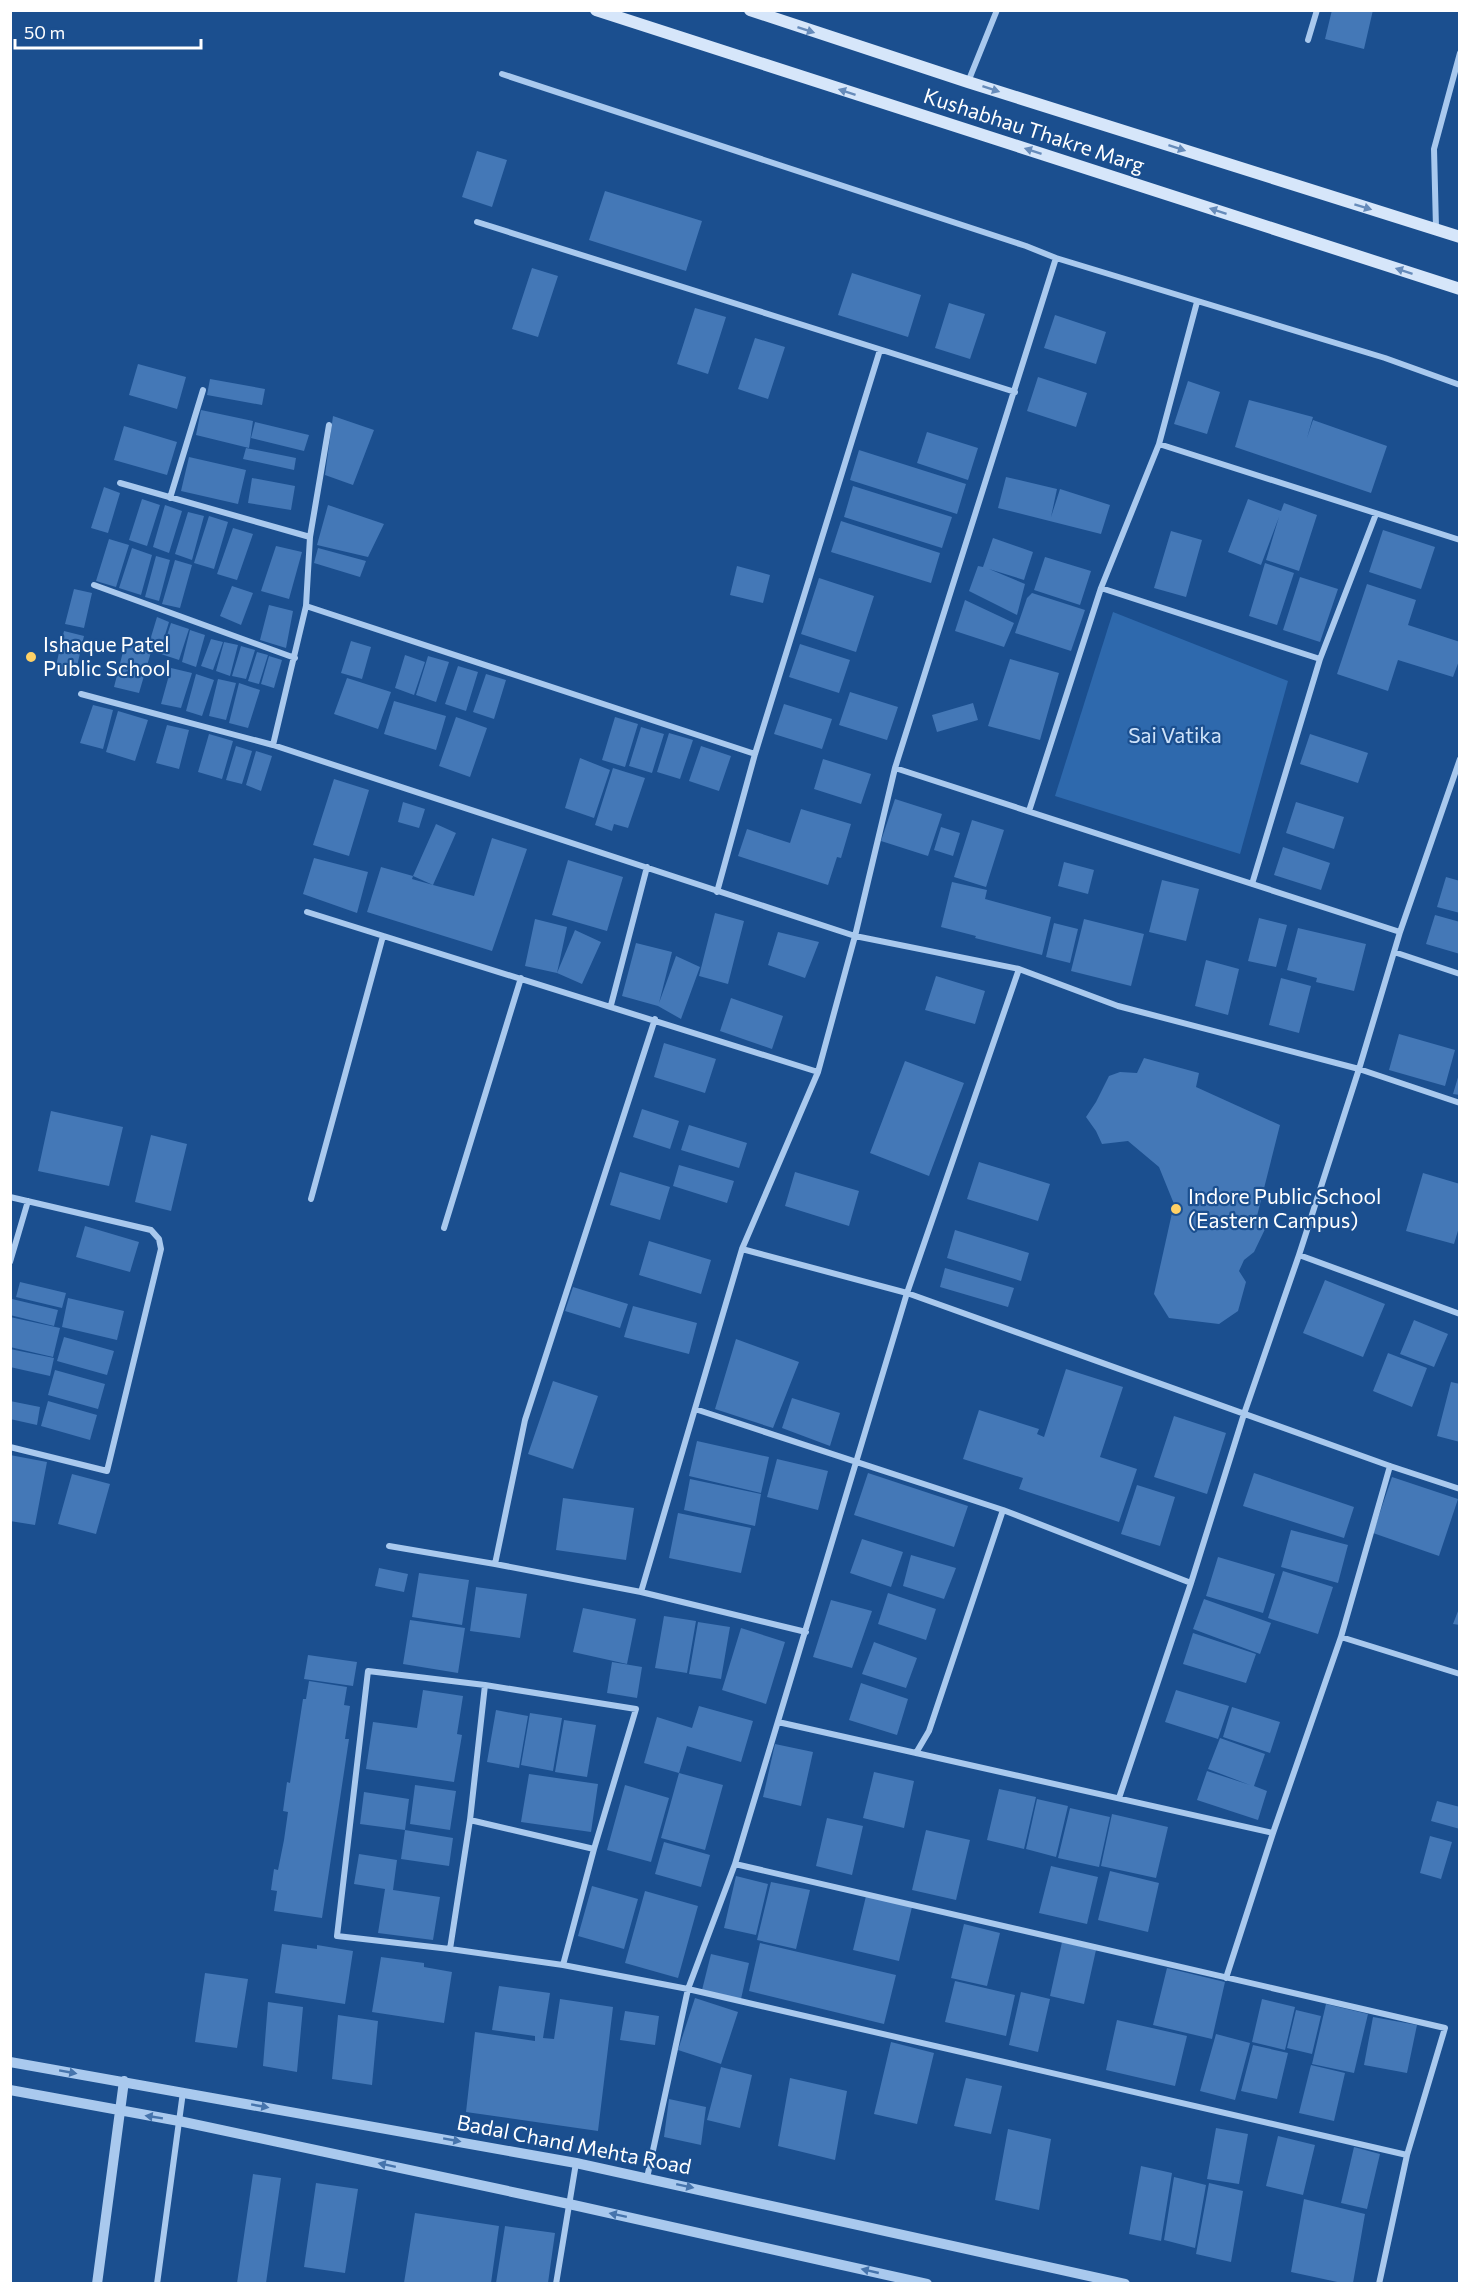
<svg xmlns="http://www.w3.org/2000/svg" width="1470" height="2294" viewBox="0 0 1470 2294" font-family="Commissioner,sans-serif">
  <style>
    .green { fill: #2e69ad }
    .building { fill: #4478b7 }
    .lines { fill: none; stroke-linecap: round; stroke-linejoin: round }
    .minor { stroke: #a9c9ee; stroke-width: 6 }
    .tertiary { stroke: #a9c9ee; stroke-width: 10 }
    .secondary { stroke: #d6e6fa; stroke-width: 12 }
    .oneway { fill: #668bba }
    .oneway2 { fill: #4674ac }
    .poi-dot { fill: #ffd166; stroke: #1b4f8f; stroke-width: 2 }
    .labels { text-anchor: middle; stroke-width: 4.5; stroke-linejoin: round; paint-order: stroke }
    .street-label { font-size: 21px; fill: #fff; stroke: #1b4f8f }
    .poi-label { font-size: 21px; fill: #fff; stroke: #1b4f8f; text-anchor: start }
    .park-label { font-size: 21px; fill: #cfe3fa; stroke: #1b4f8f }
  </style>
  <rect width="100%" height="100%" fill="#1b4f8f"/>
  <path class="green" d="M1113,612L1288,681L1240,854L1055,796Z"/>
  <path class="building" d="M1332,10H1373L1364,49L1325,39Z
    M477,151L507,160L492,207L462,197Z
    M605,191L702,221L686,271L589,240Z
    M532,268L558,276L538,337L512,329Z
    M852,273L921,295L908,337L838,315Z
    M949,303L985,314L970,359L935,348Z
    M695,308L726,317L708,374L677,364Z
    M1055,315L1106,332L1096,364L1044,348Z
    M755,338L785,347L768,399L738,389Z
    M138,364L186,377L177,409L129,395Z
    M1038,377L1087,393L1076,427L1027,411Z
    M210,379L265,389L262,405L207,395Z
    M1188,381L1220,392L1207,434L1174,424Z
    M1249,400L1313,417L1307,438L1313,420L1387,446L1371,493L1235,447Z
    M201,410L253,421L249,448L196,435Z
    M333,416L374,430L353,485L325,475Z
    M255,422L309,435L304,451L251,438Z
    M124,426L177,442L167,475L114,460Z
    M927,432L978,448L968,480L917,463Z
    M246,448L296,458L294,470L243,459Z
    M859,450L966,484L957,514L850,480Z
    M189,457L246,470L238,504L181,491Z
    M1006,477L1057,489L1051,517L1060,489L1110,505L1101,534L998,508Z
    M252,478L295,486L291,510L248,503Z
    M853,486L952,517L942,548L844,517Z
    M104,487L120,493L108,533L91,528Z
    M142,499L160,505L147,546L129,540Z
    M1248,499L1281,511L1284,503L1317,515L1299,571L1266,560L1279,517L1261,565L1228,552Z
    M165,505L182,511L169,553L153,547Z
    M328,505L384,524L368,557L317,545Z
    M188,512L204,516L192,560L175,554Z
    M209,516L228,522L214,569L194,563Z
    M841,521L940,553L931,583L831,552Z
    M233,528L253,534L237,580L217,574Z
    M1383,530L1435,547L1421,589L1369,572Z
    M1171,531L1202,540L1186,597L1154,588Z
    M993,538L1033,552L1024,580L989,569L1025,584L1017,615L969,591L978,566L983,567Z
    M109,539L129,545L116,587L96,581Z
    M276,546L302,552L289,599L261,591Z
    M132,548L152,555L141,595L119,588Z
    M318,548L366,561L360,577L314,563Z
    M156,556L170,560L159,601L145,597Z
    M1045,557L1091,571L1080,605L1034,590Z
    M175,560L192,565L180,608L162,604Z
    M1265,563L1294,573L1277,625L1249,616Z
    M737,566L770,575L763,603L730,595Z
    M1300,577L1338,589L1320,642L1283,630Z
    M819,578L874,596L856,652L801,634Z
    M1367,584L1416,600L1408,625L1460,642V658L1453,677L1398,660L1388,691L1337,674Z
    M232,586L253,593L241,625L220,616Z
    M74,589L92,593L84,628L65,624Z
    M1032,593L1085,610L1071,651L1015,633L1027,598Z
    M965,600L1014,623L1004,647L955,631Z
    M269,605L293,611L286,648L260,640Z
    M157,617L169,622L160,651L148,647Z
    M171,623L189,629L179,660L161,654Z
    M190,630L205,635L196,667L182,662Z
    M64,631L84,636L75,675L55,670Z
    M211,639L223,642L213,670L201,666Z
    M351,641L371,647L362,679L341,673Z
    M224,642L238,645L230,676L216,671Z
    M125,644L151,652L139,693L114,687Z
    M800,644L850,660L839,693L789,677Z
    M241,646L255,650L246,679L232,676Z
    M257,652L268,655L259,684L248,681Z
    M405,655L425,662L414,695L395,688Z
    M269,656L282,660L274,688L261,684Z
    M428,656L449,662L436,702L416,695Z
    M1010,659L1059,673L1040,740L988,726Z
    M458,666L478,672L466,711L445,704Z
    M171,668L192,673L181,708L161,704Z
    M196,674L214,680L202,716L186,711Z
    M486,674L506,680L494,719L473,712Z
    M347,678L391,692L378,729L334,714Z
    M218,679L236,683L226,720L209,716Z
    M239,683L260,690L248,728L229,723Z
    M850,692L898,707L887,740L839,725Z
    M394,701L446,716L436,750L384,734Z
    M973,703L978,720L937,732L932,715Z
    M784,704L832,719L822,749L774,734Z
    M93,705L113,710L103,749L80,743Z
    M118,711L148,720L135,761L106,752Z
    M456,717L487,728L470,777L439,766Z
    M615,717L638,724L625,767L602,760Z
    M167,725L189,730L179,769L156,763Z
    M641,727L664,734L652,773L629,766Z
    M669,733L693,740L680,779L657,772Z
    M209,734L233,741L222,779L198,772Z
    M1310,734L1368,753L1358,783L1300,764Z
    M236,746L252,751L242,784L226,780Z
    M701,746L731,756L719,791L689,781Z
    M256,751L272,756L261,791L246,785Z
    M580,758L610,770L594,818L565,808Z
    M823,759L871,774L861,804L814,789Z
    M613,768L645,778L628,828L614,824L612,831L595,825Z
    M334,779L369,790L349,856L313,845Z
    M895,799L942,814L928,856L881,841Z
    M403,802L425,809L419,828L398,822Z
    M1296,802L1344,817L1334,849L1286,833Z
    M801,809L851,824L841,858L837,857L828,885L738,856L747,829L790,843Z
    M972,820L1004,830L986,887L954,877Z
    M436,824L456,833L433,885L413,876Z
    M941,827L960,833L953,856L934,850Z
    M492,838L527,849L492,951L367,912L381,867L413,876L412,879L433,885L474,896Z
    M1283,847L1330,863L1321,890L1274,875Z
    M314,858L368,872L357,913L303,894Z
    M568,860L623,877L607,931L552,915Z
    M1064,862L1094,870L1088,894L1058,886Z
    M1446,877L1460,881V913L1437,907Z
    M1162,880L1199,889L1186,941L1149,932Z
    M952,882L987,890L985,899L1051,917L1042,955L975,938L976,936L941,927Z
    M715,913L744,921L728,984L699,976Z
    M1435,915L1460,922V954L1426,944Z
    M1259,918L1287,925L1276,967L1248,961Z
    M535,919L567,927L557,973L525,966Z
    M1084,919L1144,934L1131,986L1071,971Z
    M1054,923L1078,929L1070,963L1046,957Z
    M1298,928L1366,944L1354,991L1316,982L1317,978L1287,970Z
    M575,930L601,942L582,984L557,973Z
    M778,932L819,942L805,978L768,965Z
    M636,943L672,952L659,1003L676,956L700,967L681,1019L658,1006L622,996Z
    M1206,960L1239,969L1228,1015L1195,1006Z
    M936,976L985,991L975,1024L925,1010Z
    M1281,978L1311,986L1299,1033L1269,1025Z
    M731,998L783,1016L772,1049L720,1031Z
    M1399,1034L1455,1050L1445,1086L1389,1070Z
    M664,1043L716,1059L705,1093L654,1077Z
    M1144,1058L1199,1073L1196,1087L1280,1125L1257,1216L1266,1227L1254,1252L1244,1260L1239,1271L1246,1282L1238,1311L1219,1324L1169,1318L1154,1294L1174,1204L1159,1167L1128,1141L1102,1144L1096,1131L1086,1117L1096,1102L1109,1076L1120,1072L1137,1073Z
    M905,1061L964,1083L929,1176L870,1153Z
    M1459,1074H1460V1095L1453,1094Z
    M642,1109L679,1121L670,1149L633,1137Z
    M51,1111L123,1127L109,1186L38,1171Z
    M689,1125L747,1143L739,1168L681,1150Z
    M151,1135L187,1144L171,1211L135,1202Z
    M979,1162L1050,1184L1038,1221L967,1199Z
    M679,1165L734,1181L727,1203L673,1186Z
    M620,1172L670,1187L660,1220L610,1205Z
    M795,1172L859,1191L849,1226L785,1206Z
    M1423,1173L1460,1184V1224L1454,1244L1406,1231Z
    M85,1226L139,1242L130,1272L76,1257Z
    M955,1230L1029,1253L1021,1281L947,1258Z
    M649,1241L711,1260L701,1294L639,1275Z
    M945,1268L1014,1288L1008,1307L940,1287Z
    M1325,1280L1385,1304L1363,1357L1303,1333Z
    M20,1282L66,1293L62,1308L16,1297Z
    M573,1287L628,1304L620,1328L565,1311Z
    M68,1298L124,1311L117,1340L62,1327Z
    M12,1299L58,1310L54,1326L10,1315Z
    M633,1306L697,1323L689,1354L624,1337Z
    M10,1317L60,1328L53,1357L10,1347Z
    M1414,1320L1448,1334L1434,1367L1400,1354Z
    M64,1337L114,1351L107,1375L57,1361Z
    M736,1339L799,1362L773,1428L715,1409Z
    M10,1349L54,1358L50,1376L10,1367Z
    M1388,1353L1427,1368L1412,1407L1373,1391Z
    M1066,1369L1123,1387L1100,1457L1137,1469L1119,1522L1019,1489L1023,1478L963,1459L979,1410L1039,1429L1037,1434L1044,1437Z
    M55,1370L105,1384L98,1409L48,1395Z
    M553,1381L598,1396L573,1469L528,1454Z
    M1451,1382L1460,1384V1442L1437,1436Z
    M792,1398L840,1413L830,1446L782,1428Z
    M10,1401L40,1407L37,1425L10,1419Z
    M48,1401L97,1415L90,1440L41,1426Z
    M1174,1416L1226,1433L1207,1494L1154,1477Z
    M697,1441L769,1457L761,1493L689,1476Z
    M10,1455L47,1462L35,1525L10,1521Z
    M777,1459L828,1471L818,1510L767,1497Z
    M868,1473L968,1506L954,1547L854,1515Z
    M1254,1473L1354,1507L1344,1538L1243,1506Z
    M72,1474L110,1484L96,1534L58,1524Z
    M1392,1477L1458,1499L1439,1556L1373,1533Z
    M690,1479L761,1494L755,1526L684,1510Z
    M1137,1485L1175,1497L1160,1546L1121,1534Z
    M563,1498L634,1508L626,1560L556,1550Z
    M678,1513L751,1528L741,1573L669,1558Z
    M1291,1530L1348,1545L1338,1583L1281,1567Z
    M862,1539L903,1552L891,1587L850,1573Z
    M911,1555L956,1568L944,1599L903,1586Z
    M1218,1557L1275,1574L1263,1613L1206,1596Z
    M379,1568L408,1574L404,1592L375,1586Z
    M1283,1571L1333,1587L1318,1634L1268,1618Z
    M419,1573L469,1580L462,1625L412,1617Z
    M476,1587L527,1594L520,1638L470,1631Z
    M888,1593L936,1609L926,1640L878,1624Z
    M1204,1599L1271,1623L1260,1654L1193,1629Z
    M831,1600L872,1611L852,1668L813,1657Z
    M1460,1606V1625L1453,1624Z
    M583,1608L636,1619L627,1664L573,1652Z
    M664,1616L696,1621L687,1673L655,1668Z
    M410,1620L465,1628L458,1673L403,1664Z
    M698,1622L730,1627L721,1679L689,1674Z
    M741,1628L785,1642L766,1704L722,1690Z
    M1193,1633L1256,1654L1246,1683L1183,1664Z
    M874,1642L917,1658L906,1688L862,1674Z
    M308,1655L357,1662L353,1686L304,1679Z
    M612,1662L642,1667L637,1698L607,1693Z
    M309,1681L347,1687L344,1705L350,1706L345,1739H349L322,1918L274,1911L277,1891L271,1890L274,1869L278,1870L284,1840L288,1812L283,1811L287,1782L290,1783L303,1699H306Z
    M861,1683L908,1699L897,1735L849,1720Z
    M423,1690L463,1696L457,1734L462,1735L454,1782L366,1769L373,1722L417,1728Z
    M1176,1690L1229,1706L1218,1739L1165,1722Z
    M699,1706L753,1721L741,1762L687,1746L679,1773L644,1763L657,1717L692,1728Z
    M1232,1707L1280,1722L1270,1753L1223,1737Z
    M496,1710L528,1716L519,1768L487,1762Z
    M530,1713L562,1718L553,1771L521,1765Z
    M564,1720L596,1725L587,1777L555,1772Z
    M1220,1738L1265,1754L1254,1786L1267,1791L1258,1820L1197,1800L1207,1771L1250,1785L1208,1769Z
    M775,1744L813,1752L801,1806L763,1797Z
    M874,1772L914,1781L904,1828L863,1818Z
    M679,1773L723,1785L705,1850L661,1838Z
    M529,1774L598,1784L591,1832L521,1822Z
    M415,1785L456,1791L450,1830L410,1824Z
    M625,1785L669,1798L651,1862L607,1850Z
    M999,1789L1036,1797L1024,1849L987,1840Z
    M364,1792L409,1799L405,1830L360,1824Z
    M1037,1799L1068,1806L1056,1857L1026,1849Z
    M1437,1801L1460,1807V1829L1431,1821Z
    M1070,1808L1110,1817L1099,1867L1058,1858Z
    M1112,1814L1168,1827L1156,1878L1101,1866Z
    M827,1818L863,1826L852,1875L816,1866Z
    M405,1830L453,1838L449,1866L401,1859Z
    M926,1830L970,1840L956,1900L912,1890Z
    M1430,1836L1452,1842L1441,1879L1420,1873Z
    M664,1842L710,1855L701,1887L655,1874Z
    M359,1854L397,1860L393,1890L440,1897L433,1940L378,1933L385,1889L354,1884Z
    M1051,1866L1098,1877L1087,1924L1039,1913Z
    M1110,1871L1159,1883L1148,1932L1098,1920Z
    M736,1876L768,1884L756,1935L724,1928Z
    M771,1882L810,1890L796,1949L757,1940Z
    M592,1886L638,1899L624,1949L578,1936Z
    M645,1891L698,1906L678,1978L625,1963Z
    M866,1896L912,1907L899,1961L853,1950Z
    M964,1924L1000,1933L987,1986L951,1978Z
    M1062,1942L1096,1950L1084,2004L1050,1996Z
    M760,1943L896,1975L884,2024L749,1991Z
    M282,1944L317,1949V1945L353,1951L345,2004L275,1993Z
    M711,1954L749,1963L741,1999L702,1990Z
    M381,1957L424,1963V1967L452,1972L444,2023L372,2012Z
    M1167,1968L1225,1982L1212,2039L1153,2025Z
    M205,1973L248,1979L237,2048L195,2042Z
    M955,1981L1015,1995L1006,2036L945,2022Z
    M499,1986L550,1993L543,2038L554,2039L560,1999L613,2007L598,2131L466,2112L475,2032L535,2041V2036L492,2030Z
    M1021,1992L1050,1999L1038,2052L1009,2045Z
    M695,1998L738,2012L721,2064L678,2050Z
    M1262,1999L1295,2007L1285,2050L1252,2042Z
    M268,2002L303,2007L297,2072L263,2066Z
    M1326,2004L1368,2014L1354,2073L1312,2064Z
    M1296,2010L1321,2016L1312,2054L1287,2048Z
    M625,2011L659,2016L655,2045L620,2040Z
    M338,2015L378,2021L372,2085L332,2079Z
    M1373,2017L1417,2025L1407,2073L1364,2065Z
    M1117,2020L1187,2036L1175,2086L1106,2070Z
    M1216,2034L1250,2043L1235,2100L1200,2091Z
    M891,2042L934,2053L917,2124L874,2114Z
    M1253,2045L1288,2053L1277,2099L1241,2091Z
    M1311,2065L1345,2073L1334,2121L1299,2113Z
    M721,2067L752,2075L740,2128L707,2120Z
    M790,2078L847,2091L835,2160L778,2146Z
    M966,2078L1002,2086L991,2134L954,2126Z
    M669,2099L706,2107L701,2145L664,2137Z
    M1216,2128L1248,2134L1239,2184L1207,2179Z
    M1008,2129L1051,2139L1039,2210L995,2200Z
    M1278,2136L1315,2145L1303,2195L1266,2186Z
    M1354,2147L1380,2154L1367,2209L1341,2203Z
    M1141,2166L1172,2173L1161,2241L1129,2234Z
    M253,2174L281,2178L266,2283H237Z
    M1174,2177L1206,2185L1195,2248L1164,2240Z
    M316,2183L358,2189L345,2273L304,2267Z
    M1209,2183L1243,2191L1231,2262L1196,2254Z
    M1304,2199L1365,2214L1353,2283H1342L1291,2272Z
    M415,2213L499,2226L491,2283H404Z
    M505,2226L555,2233L548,2283H496Z"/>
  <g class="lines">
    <path class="minor" d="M1308,40L1317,10
      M502,74L1026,246L1056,258
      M968,82L997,10
      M477,222L1015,392
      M1436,228L1434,149L1460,53
      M329,425L310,537L306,606L755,754
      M1159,444L1460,540
      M120,483L310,537
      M170,498L203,390
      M94,585L295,658
      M1101,588L1320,659
      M81,694L273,745L855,936L1019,969L1118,1006L1359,1069L1460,1103
      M273,745L306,606
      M895,768L1056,258L1385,358L1460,385
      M1029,811L1101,588L1159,444L1197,302
      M1252,884L1320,659L1376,514
      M717,892L755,754L880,350
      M307,912L818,1072
      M1394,952L1460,974
      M611,1005L647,867
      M655,1019L525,1420L495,1564L641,1592L806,1632
      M10,1197L151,1230L159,1239L161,1249L107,1471L10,1447
      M311,1199L383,936
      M444,1228L521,978
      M742,1249L907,1293L1390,1466L1460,1489
      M1299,1255L1460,1314
      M10,1262L28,1201
      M695,1409L1003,1510L1191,1583
      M389,1546L495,1564
      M641,1592L742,1249L818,1072L855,936L895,768L1400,932
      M1341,1637L1460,1674
      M485,1685L470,1820L450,1949L337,1936L368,1671L485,1685L636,1709L594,1849L563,1965L688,1989L1407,2155
      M778,1722L1273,1833
      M916,1753L929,1731L1003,1510
      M1119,1798L1191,1583L1244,1414L1299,1255L1359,1069L1400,932L1460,759
      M470,1820L594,1849
      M735,1864L1445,2028L1407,2155L1379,2284
      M450,1949L563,1965
      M1226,1978L1273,1833L1341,1637L1390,1466
      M647,2178L688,1989L735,1864L907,1293L1019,969
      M157,2284L183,2092
      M556,2284L576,2163"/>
    <path class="tertiary" d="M10,2062L576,2163L1125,2284
      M10,2090L179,2121L569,2204L927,2284
      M97,2284L124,2081"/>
    <path class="secondary" d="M596,10L1460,289
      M750,10L968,82L1460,237"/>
  </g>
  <defs><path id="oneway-solid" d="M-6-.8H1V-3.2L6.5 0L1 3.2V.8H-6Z" transform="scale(1.5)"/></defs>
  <g class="oneway">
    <use href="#oneway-solid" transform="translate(806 30) rotate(18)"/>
    <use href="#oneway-solid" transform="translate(991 89) rotate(18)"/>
    <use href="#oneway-solid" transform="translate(847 92) rotate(-162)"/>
    <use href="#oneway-solid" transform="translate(1177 148) rotate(18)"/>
    <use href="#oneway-solid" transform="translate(1033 151) rotate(-162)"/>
    <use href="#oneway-solid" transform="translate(1363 207) rotate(17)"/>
    <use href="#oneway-solid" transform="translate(1218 211) rotate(-162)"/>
    <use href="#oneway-solid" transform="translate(1404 271) rotate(-162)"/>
  </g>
  <g class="oneway2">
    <use href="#oneway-solid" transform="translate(68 2072) rotate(10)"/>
    <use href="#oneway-solid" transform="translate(260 2106) rotate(10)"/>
    <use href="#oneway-solid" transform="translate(154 2117) rotate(-171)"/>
    <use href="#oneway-solid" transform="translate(452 2140) rotate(10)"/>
    <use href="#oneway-solid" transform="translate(387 2165) rotate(-168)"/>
    <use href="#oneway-solid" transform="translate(685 2186) rotate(12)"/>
    <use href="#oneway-solid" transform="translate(618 2215) rotate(-168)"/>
    <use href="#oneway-solid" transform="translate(870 2271) rotate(-167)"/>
  </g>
  <g class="poi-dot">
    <circle cx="31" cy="657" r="6"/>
    <circle cx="1176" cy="1209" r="6"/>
  </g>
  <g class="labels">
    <g class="street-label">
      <text transform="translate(1034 131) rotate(18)" y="7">Kushabhau Thakre Marg</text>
      <text transform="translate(574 2145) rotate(11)" y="7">Badal Chand Mehta Road</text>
    </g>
    <g class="poi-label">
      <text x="43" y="652">Ishaque Patel<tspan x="43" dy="24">Public School</tspan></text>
      <text x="1188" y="1204">Indore Public School<tspan x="1188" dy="24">(Eastern Campus)</tspan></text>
    </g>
    <g class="park-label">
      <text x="1175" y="743">Sai Vatika</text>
    </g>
  </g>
  <rect width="1470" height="2294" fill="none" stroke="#ffffff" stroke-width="24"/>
  <path d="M15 39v9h186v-9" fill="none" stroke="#ffffff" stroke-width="3"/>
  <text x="24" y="39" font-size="18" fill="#ffffff" stroke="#1b4f8f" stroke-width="4.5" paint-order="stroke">50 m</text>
</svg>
